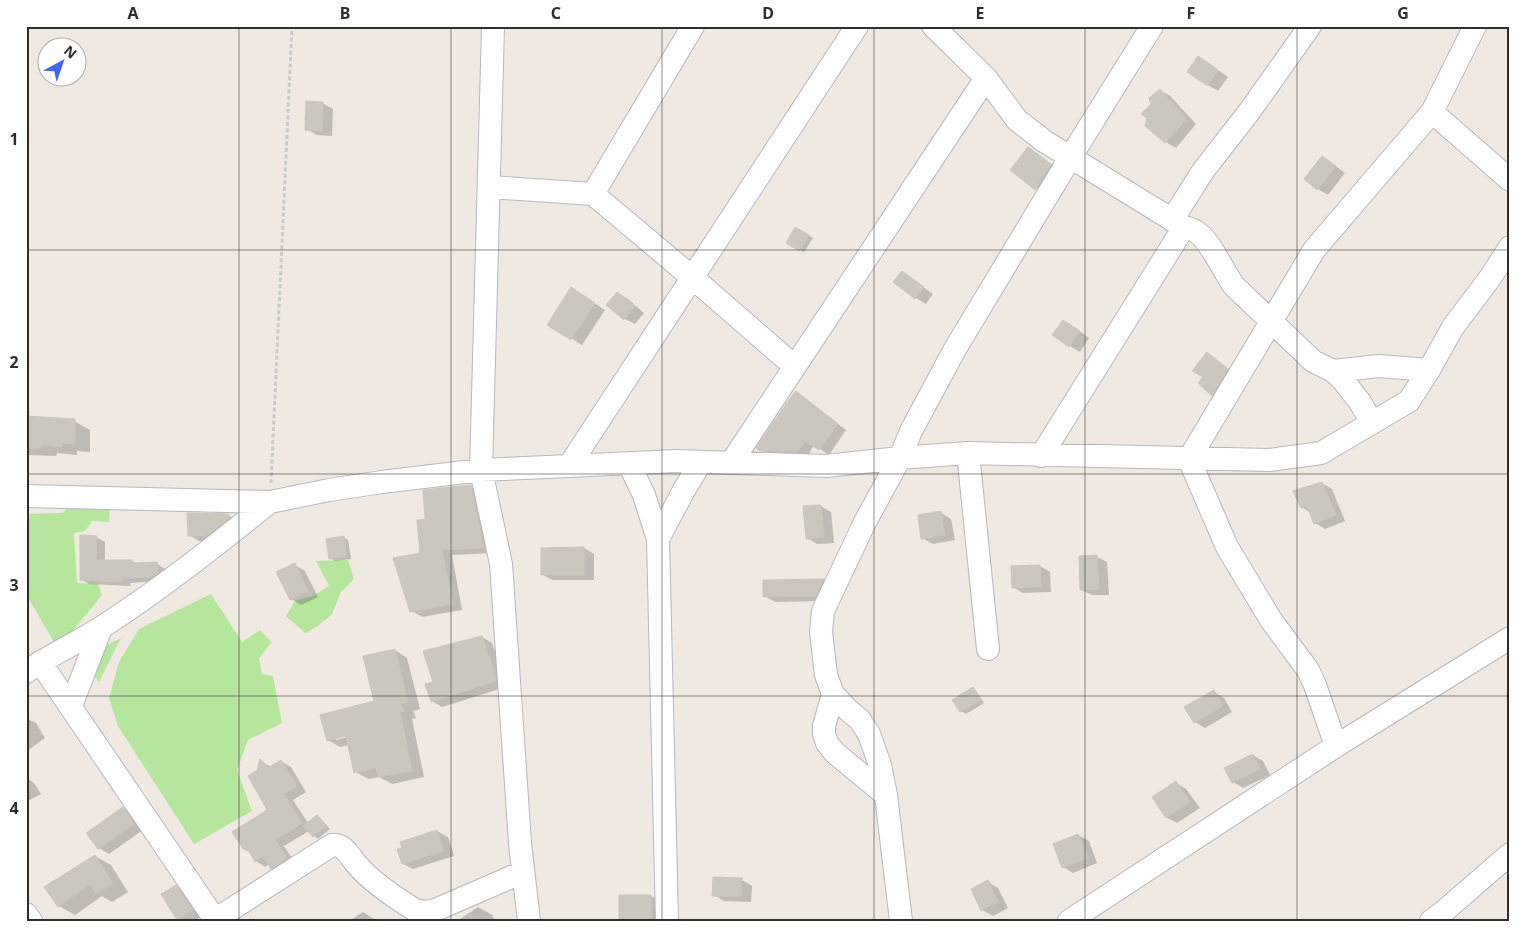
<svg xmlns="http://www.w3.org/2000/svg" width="1536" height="947" viewBox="0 0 1536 947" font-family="'Noto Sans',sans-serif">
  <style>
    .green { fill: #b6e59e }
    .shadow { fill: #0003; fill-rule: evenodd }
    .building { fill: #cbc7bf; stroke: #cbc5ba }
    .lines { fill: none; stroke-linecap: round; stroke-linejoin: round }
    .minor-casing { stroke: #b4b7c1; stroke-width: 24 }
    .path { stroke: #c9c9c9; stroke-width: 3; stroke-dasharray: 4 2.5; stroke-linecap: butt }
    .minor { stroke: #fff; stroke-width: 22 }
    .grid { fill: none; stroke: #2e2e2e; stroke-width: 1; stroke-opacity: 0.55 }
    .neatline { fill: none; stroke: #2e2e2e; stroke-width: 2 }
    .grid-label { font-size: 16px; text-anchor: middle; font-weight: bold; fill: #2e2e2e }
  </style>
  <rect width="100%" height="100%" fill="#efe9e1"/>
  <path class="green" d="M110,507L109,522L92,521L85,531L74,533L77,583L98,584L102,595L58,649L26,594V514L63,513L67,508Z
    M348,560L354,579L341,592L332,614L318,626L305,633L286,616L295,601L313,596L329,586L316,561Z
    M211,594L242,642L260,630L272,642L259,658L262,674L273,676L282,723L248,740L237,770L252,811L194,844L118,726L109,698L119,662L139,629Z
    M121,638L99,682L81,658Z"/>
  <path class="shadow" d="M1208,63L1228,77L1218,91L1208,85Z
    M1160,90L1170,96L1196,124L1176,148L1166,142L1153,104Z
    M322,103L333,109L332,136L317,135L307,129Z
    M1028,148L1061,171L1046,195L1012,170Z
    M1323,157L1345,173L1328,195L1318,189Z
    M796,228L813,238L804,252L787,242Z
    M902,272L933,294L926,304L916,298Z
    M618,293L628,299L644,313L635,324L625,319Z
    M582,295L605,310L582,345L548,324Z
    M1074,327L1089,338L1080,352L1070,346Z
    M1208,354L1237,375L1222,401L1212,395L1205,377Z
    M797,393L846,430L829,455L814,445L807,457L770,455L758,448Z
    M26,417L74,421L90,430V452L77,451V455L57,453L56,456L28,455L26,454Z
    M1322,483L1332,489L1345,521L1325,529L1315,523L1311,513L1302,507Z
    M471,487L481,492L493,553L452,555L462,610L422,617L412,611L426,520Z
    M821,506L831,512L834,543L817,544L807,538Z
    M941,513L951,519L955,540L933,544L922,538Z
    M228,515L238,521L217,541H199L189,535Z
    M96,537L105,542V561H132L137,564H157L165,569L166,577L160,581L130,583L131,586L89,584L81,579Z
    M343,537L348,540L351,559L335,561L330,558Z
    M584,548L594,554V580H552L542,574Z
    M1080,557H1097L1107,562L1109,595H1092L1082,590Z
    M295,565L305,571L318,597L301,605L291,599Z
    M1040,566L1050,572L1051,592L1023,593L1013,587Z
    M823,580L833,586L826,601L775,602L765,596Z
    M482,637L492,643L505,680L506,687L442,707L432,701L434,682Z
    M395,650L407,658L420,709L413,711L416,718L412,719L424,777L392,784L379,777L368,779L356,772L349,745L340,747L328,740L376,702ZM352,733V736L336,740V737Z
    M973,689L977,692L984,703L966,714L961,711Z
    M1214,692L1224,698L1232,712L1205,728L1195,722Z
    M26,718L36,723L45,738L26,752Z
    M1253,755L1263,761L1270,775L1243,788L1233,782Z
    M261,761L271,767L281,761L291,767L306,792L293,800L308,823L317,816L321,819L330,829L318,839L309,831L284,846L296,864L281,873L271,868L269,864L265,867L256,861L251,853L244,849L269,810L258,771Z
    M26,778L34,783L41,794L26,802Z
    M1176,783L1186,789L1200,808L1177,823L1166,817Z
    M123,809L133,815L143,830L109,854L99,848Z
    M437,831L448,837L454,856L413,869L403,864Z
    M1078,835L1089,841L1097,863L1073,873L1063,867Z
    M95,856L111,865L128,892L112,902L102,896L75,915L59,906Z
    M742,880L752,886L751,902L724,901L714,895Z
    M988,882L998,888L1008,908L993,916L982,910Z
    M176,886L186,892L202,916L195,921H180L178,919Z
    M651,896L661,902V921H621Z
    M478,907L492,915L495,921H457Z
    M363,912L377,921H349Z"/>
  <path class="building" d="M1198,56L1218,70L1208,86L1187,72Z
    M1160,89L1187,118L1165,143L1145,126L1147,118L1141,114L1151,104L1149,98Z
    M306,101L323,102L322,131L305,130Z
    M1028,147L1051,164L1035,190L1010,170Z
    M1322,156L1336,166L1317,190L1304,179Z
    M795,227L809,235L799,251L786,243Z
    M902,271L924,287L915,299L893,282Z
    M571,287L595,303L571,340L547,325Z
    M617,292L635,306L624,320L606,305Z
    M1063,320L1080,331L1069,347L1052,335Z
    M1207,352L1228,369L1212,396L1198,383L1203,377L1192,371Z
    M796,391L838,424L819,450L805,441L797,452L760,451L756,448L786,404Z
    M26,416L75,419V444L62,443L61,447L42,445L40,448H26Z
    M1322,482L1336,515L1314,524L1307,506L1301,508L1293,491Z
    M471,485L484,548L442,550L453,604L410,612L393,558L420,553L417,520L425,519L423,490Z
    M821,505L824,537L806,539L803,506Z
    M941,511L945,535L921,539L918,515Z
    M187,513L228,514L229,518L206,536H188Z
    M80,535L97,536L96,560H132V563L157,562L158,573L151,577L122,579L123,582L80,580Z
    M344,536L347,556L329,559L326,539Z
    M584,547V575H541V548Z
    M1097,555L1099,589L1080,590L1079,556Z
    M295,563L308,591L290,600L276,572Z
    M1040,565L1041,587L1012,588L1011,566Z
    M824,579L816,596L763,597V580Z
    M482,636L495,673L496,681L431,702L425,684L433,682L423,651Z
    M395,649L408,702L401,704L404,711L400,712L412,771L378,777L376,768L354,773L346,736L327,741L320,715L374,701L363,656Z
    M973,687L981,700L960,712L952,700Z
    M1214,690L1223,706L1194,723L1184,707Z
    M1253,754L1260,769L1232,783L1224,768Z
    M260,759L268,768L281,760L297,786L284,794L302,823L275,840L287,858L271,869L263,856L255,862L247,848L244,850L232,832L267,810L248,776L257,770Z
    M1176,781L1190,802L1166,818L1152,797Z
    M123,807L134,824L98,849L86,833Z
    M317,815L326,826L313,837L303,826Z
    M437,830L444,851L402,864L397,849L402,848L400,842Z
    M1078,834L1088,858L1062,868L1053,844Z
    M95,855L113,883L96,894L90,884L58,907L44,887Z
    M713,877L742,878L741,897L712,896Z
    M988,880L998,902L981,911L971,889Z
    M176,885L193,910L177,920L161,894Z
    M619,895H651L652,921H619Z"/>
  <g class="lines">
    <defs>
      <path id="minor" d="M493,26L481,470L501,564L520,843L529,921
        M933,26L986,78L1017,120L1044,141L1184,227C1187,228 1192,229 1195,231C1210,239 1223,271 1234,286L1313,361L1333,371L1342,379L1360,402L1372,423
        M1432,112L1510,180
        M490,187L593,194L693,278L794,366
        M593,194L693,26
        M1172,220L1203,171L1249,112L1310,26
        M1333,371L1379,366L1429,370
        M968,453L988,649
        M1041,456L1184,227
        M731,463L986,78
        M629,464L644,495L658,539L667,921
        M569,466L857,26
        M26,496L270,502L329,490L382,482L481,470L569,466L676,461L826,466L900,458L968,453L1269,460L1321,453L1409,401L1429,370L1453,327L1490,278L1510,247
        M658,539L684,490L701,462
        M40,662L216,921
        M26,672C50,655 77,643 102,627C161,589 215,546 270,502
        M833,694L824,726V734L827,743L835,753L886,795
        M71,706L101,628
        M1336,746L1315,685L1308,670L1271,620L1227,547L1189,459L1314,250L1432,112L1475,26
        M26,914L31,921
        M213,921L332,845C342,844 345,850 351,857C365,878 394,897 415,910L423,912L433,911L523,872
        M901,921L886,795L880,765L869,734L860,720L848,710L833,694L826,675L821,632L823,611L865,522L900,458L911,431L955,349L1070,158L1152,26
        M1069,921L1336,746L1510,638
        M1431,921L1442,913L1510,854"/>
    </defs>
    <use href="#minor" class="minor-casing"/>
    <path class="path" d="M271,483L292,26"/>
    <use href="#minor" class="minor"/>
  </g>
  <path class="grid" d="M239,26V921M451,26V921M662,26V921M874,26V921M1085,26V921M1297,26V921M26,250H1510M26,474H1510M26,696H1510"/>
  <rect width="1536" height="947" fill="none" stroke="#ffffff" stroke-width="55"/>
  <g transform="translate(62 62) rotate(40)"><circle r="24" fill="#ffffff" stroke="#ababab"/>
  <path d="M0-4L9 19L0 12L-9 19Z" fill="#4264fb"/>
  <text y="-8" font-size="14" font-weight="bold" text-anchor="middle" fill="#2e2e2e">N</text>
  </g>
  <rect x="28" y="28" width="1480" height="892" class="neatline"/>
  <g class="grid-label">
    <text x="133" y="19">A</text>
    <text x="345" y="19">B</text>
    <text x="556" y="19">C</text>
    <text x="768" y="19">D</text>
    <text x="980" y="19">E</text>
    <text x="1191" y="19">F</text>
    <text x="1403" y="19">G</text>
    <text x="14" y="145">1</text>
    <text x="14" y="368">2</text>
    <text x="14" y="591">3</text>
    <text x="14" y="814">4</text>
  </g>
</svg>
